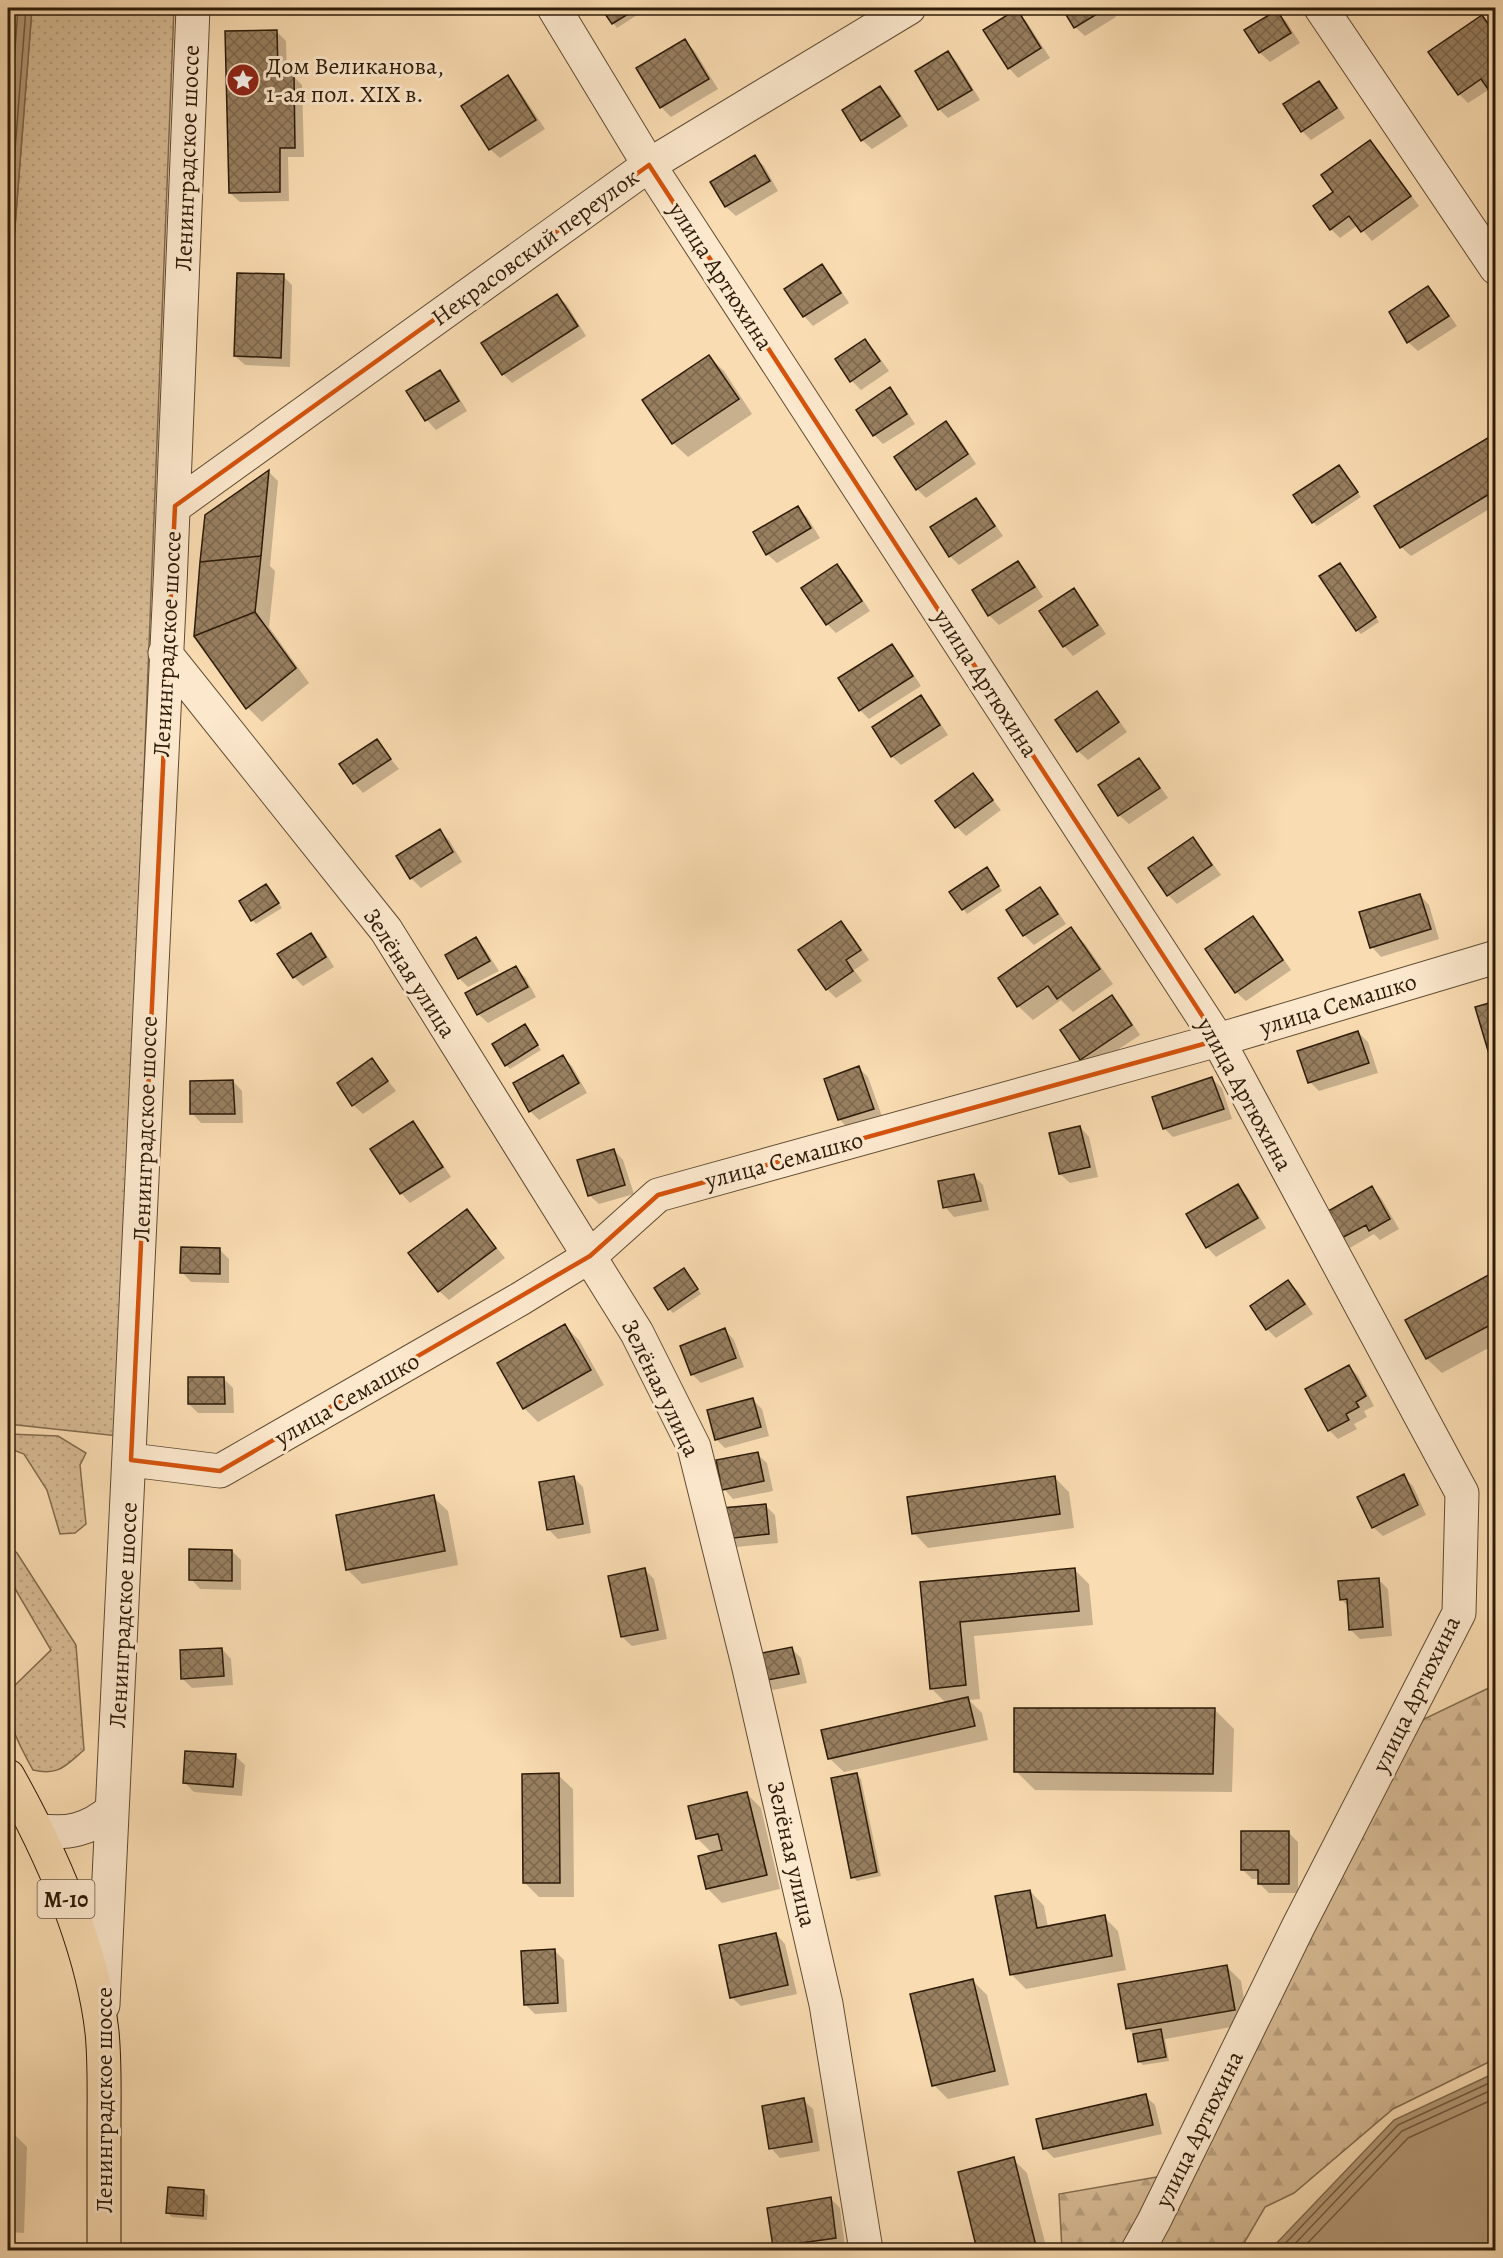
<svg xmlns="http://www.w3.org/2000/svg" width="1503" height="2258" viewBox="0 0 1503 2258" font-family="Alegreya,serif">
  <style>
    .green { fill: url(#green-dots); stroke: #826b4e; stroke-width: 1.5 }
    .forest { fill: url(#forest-firs); stroke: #826b4e; stroke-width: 1.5 }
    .water { fill: #b49a78; stroke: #7e674b; stroke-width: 1.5 }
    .shadow { fill: #0003 }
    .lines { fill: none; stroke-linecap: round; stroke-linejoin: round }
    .shore { stroke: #705a40; stroke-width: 1.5 }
    .building { fill: url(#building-cross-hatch); stroke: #2d1b08; stroke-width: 1.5 }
    .minor-casing { stroke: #604b32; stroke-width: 35 }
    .highway-casing { stroke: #2d1b08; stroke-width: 35 }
    .minor { stroke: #fce8cd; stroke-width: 33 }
    .highway { stroke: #fadcb2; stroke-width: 33 }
    .marked { fill: none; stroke: #d5530c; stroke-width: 4.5; stroke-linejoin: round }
    .labels { text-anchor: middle; stroke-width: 6; stroke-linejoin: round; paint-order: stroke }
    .shield { fill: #fce8cd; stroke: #6b5843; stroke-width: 1.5 }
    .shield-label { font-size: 22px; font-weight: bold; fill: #2d1b08 }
    .poi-label { font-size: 24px; fill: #2d1b08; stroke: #fce8cd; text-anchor: start }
    .street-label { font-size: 24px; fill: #2d1b08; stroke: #fce8cd }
  </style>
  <defs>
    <pattern id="green-dots" width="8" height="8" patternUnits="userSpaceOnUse" patternTransform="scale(1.5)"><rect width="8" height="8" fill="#d7bb95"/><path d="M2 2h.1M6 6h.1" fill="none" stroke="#b9a07f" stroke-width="1.8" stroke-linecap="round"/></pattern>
    <pattern id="forest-firs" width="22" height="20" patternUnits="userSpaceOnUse" patternTransform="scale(1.5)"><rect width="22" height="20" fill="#d7bb95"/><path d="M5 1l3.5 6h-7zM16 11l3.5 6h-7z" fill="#b9a07f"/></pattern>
    <pattern id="building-cross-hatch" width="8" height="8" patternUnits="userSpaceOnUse" patternTransform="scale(1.5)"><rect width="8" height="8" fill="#987f60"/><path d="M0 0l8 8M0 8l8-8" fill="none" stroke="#7c674d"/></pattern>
  </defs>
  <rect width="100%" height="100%" fill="#fadcb2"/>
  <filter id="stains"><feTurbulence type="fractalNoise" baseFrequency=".00333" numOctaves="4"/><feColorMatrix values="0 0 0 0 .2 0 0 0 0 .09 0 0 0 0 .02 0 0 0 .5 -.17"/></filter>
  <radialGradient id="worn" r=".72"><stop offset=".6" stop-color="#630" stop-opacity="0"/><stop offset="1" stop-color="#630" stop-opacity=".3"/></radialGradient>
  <path class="green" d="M32,8H174L118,1436L8,1424V317Z
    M8,1434L58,1436L86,1453L80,1465L86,1524L75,1533L60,1534L47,1490L24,1454L11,1449L8,1451Z
    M8,1545L17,1553L76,1645L84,1750C65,1766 59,1776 33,1770C18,1743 7,1723 8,1692L51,1650L10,1580L8,1582Z"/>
  <path class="forest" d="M1495,1685V2059L1393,2109L1294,2193L1265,2207L1240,2250H1062L1059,2194L1191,2171L1388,1771L1424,1719Z"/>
  <path class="water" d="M8,8H32L8,317Z
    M1495,2073V2250H1270L1394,2120Z"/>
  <path class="shadow" d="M602,8H648L617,28Z
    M1064,8H1111L1116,17L1085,36L1075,27Z
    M1017,11L1026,21L1050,58L1018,78L1009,68Z
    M1276,12L1286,21L1300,43L1270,62L1260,53L1246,30Z
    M1482,17L1496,33V94L1490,89L1468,103L1459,94Z
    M277,32L286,41L287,76H293L302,85L304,157H288L289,201L240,202L230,193Z
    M684,41L694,50L718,89L671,117L661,107Z
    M948,53L957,62L980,100L948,118L939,109Z
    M507,77L517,87L545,129L500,158L490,149Z
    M1319,82L1328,92L1345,118L1311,140L1302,131Z
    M880,88L890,97L908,126L872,149L862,140Z
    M1370,142L1379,151L1419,206L1372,241L1358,225L1340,238L1331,229L1335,193Z
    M754,157L764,166L778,191L736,216L726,207L712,182Z
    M822,266L831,275L849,303L813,326L804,316L786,289Z
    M283,276L292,285L290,367L245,365L235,356Z
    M1428,287L1437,297L1457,326L1418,351L1408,342Z
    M557,296L567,305L586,336L512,383L503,374Z
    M865,340L874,350L889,371L861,390L852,381L837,359Z
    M709,357L724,371L752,414L688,457L673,443Z
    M440,372L449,381L467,411L436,430L427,420L408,391Z
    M889,389L899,399L915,424L883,444L874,435Z
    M946,423L956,433L976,464L926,498L917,489Z
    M1496,435V505L1411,556L1401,547Z
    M1339,467L1361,497L1317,526L1313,522Z
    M269,472L278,481L270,566L275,571L269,627L309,683L262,722L248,708L206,516Z
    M976,499L985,509L1003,536L959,565L950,556Z
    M797,508L807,517L820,538L777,563L767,554Z
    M1018,562L1027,572L1043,597L999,625L989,615L974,590Z
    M837,566L847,576L870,611L836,633L827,624Z
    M1344,569L1379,622L1361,634L1357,630Z
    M1074,590L1083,600L1106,634L1073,656L1064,646Z
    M892,645L901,655L921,686L869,719L860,710Z
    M1097,693L1106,702L1127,732L1088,760L1078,751Z
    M921,697L930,707L948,735L901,765L892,756Z
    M376,741L399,769L363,793L354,783Z
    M1139,760L1148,769L1168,798L1129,824L1119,815Z
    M973,775L1001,810L966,836L957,827Z
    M440,831L449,840L462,862L421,888L411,878L398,856Z
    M1193,839L1202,849L1221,875L1177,904L1168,895Z
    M991,873L1002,891L967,914L952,892Z
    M1040,889L1049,898L1066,924L1034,945L1024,935L1008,910Z
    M270,890L282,908L256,924L252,920Z
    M1420,895L1429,905L1439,939L1381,957L1372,947Z
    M1253,918L1262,927L1291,970L1246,1001L1236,992Z
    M841,923L850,932L869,960L854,970L862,981L836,998L827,989Z
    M1070,929L1085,944L1113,984L1073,1012L1061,1000L1033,1020L1018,1006Z
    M310,935L320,944L334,967L303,986L294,977Z
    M476,939L485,949L499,971L468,987L459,978Z
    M515,968L525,977L536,997L488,1023L478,1014Z
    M1111,997L1121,1006L1140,1035L1090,1068L1081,1059Z
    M525,1026L541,1050L510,1069L506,1065Z
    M1358,1032L1368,1042L1378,1073L1319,1091L1310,1082Z
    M563,1057L572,1066L587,1093L539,1120L530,1111Z
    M372,1060L396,1091L363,1114L353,1105Z
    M859,1068L868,1077L883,1119L849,1129L840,1120L826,1080Z
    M1212,1079L1222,1088L1232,1119L1173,1137L1164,1128Z
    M233,1081L242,1091L243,1123H201L192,1113Z
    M413,1123L422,1133L451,1177L410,1203L401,1193L373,1150Z
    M1080,1127L1089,1137L1098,1177L1070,1183L1060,1174Z
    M614,1150L623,1160L634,1194L599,1204L589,1195Z
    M974,1176L983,1185L989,1210L954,1217L945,1207Z
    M1238,1186L1247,1196L1266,1228L1216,1257L1207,1247L1188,1215Z
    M1372,1188L1381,1198L1399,1229L1380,1240L1374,1234L1348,1249L1339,1239Z
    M467,1211L505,1258L449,1300L439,1291Z
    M219,1249L229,1259V1283L191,1282L182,1272Z
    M684,1269L701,1294L673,1313L669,1309Z
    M1496,1273V1344L1442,1373L1427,1359L1407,1320Z
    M1288,1282L1298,1291L1313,1314L1276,1338L1267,1329Z
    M565,1326L579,1340L604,1385L538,1422L524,1408Z
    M725,1330L734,1340L744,1367L701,1383L692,1374Z
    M1349,1367L1358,1376L1374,1406L1364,1411L1367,1417L1354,1424L1357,1429L1338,1439L1329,1430Z
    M224,1379L233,1388L234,1413H198L189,1404Z
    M752,1399L762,1409L769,1436L725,1448L716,1439Z
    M757,1454L767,1463L773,1491L733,1499L724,1489Z
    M1403,1476L1413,1486L1426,1515L1383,1536L1373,1527Z
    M574,1478L583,1487L591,1533L558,1539L549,1530L541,1483Z
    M1055,1478L1069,1492L1074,1528L928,1548L914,1533Z
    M433,1497L448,1511L458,1565L362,1584L348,1570Z
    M765,1505L775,1515L778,1543L736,1547L727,1538Z
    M232,1551L241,1560V1590L200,1589L191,1579Z
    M1074,1569L1089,1584L1093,1625L974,1636L980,1699L969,1700L982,1713L988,1740L844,1772L829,1758L946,1703L931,1688L922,1584Z
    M645,1570L654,1579L667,1639L632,1646L622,1637Z
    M1379,1580L1388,1589L1392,1636L1360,1639L1350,1629L1349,1607L1341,1599Z
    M222,1649L231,1659L233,1685L192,1688L183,1679Z
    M792,1649L801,1658L807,1683L773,1690L764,1680Z
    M1215,1710L1234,1729L1232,1792L1035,1790L1016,1771Z
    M235,1756L245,1765L242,1796L194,1792L185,1783Z
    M856,1774L861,1779L881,1876L857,1881L853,1877Z
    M558,1775L573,1789L574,1897H539L524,1882Z
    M746,1793L761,1808L780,1889L722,1903L707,1888L713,1854L697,1838Z
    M1289,1833L1298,1842V1893H1269L1259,1883V1879H1252L1243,1870Z
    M1030,1891L1044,1906L1048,1927L1104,1917L1118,1931L1126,1970L1026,1989L1012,1975Z
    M776,1934L785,1944L797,1994L741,2006L731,1997Z
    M555,1951L564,1960L567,2012L535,2014L525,2004Z
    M1226,1966L1241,1981L1248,2024L1165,2039L1169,2061L1143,2065L1139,2061L1134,2035L1128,2028Z
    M973,1981L987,1995L1009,2085L948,2099L934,2085Z
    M1145,2096L1155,2105L1162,2134L1054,2158L1045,2149L1038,2120Z
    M803,2100L813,2109L820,2151L780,2158L771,2148Z
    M8,2132H12L27,2147L24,2233L8,2232Z
    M1013,2159L1027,2173L1047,2250H979L960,2173Z
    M204,2192L208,2196L207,2220L172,2217L167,2212Z
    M830,2198L840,2208L845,2247L820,2250H779L775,2246Z"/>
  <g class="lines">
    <path class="shore" d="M8,146L18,8
      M8,241L26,8
      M1279,2250L1398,2125L1496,2080
      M1289,2250L1402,2131L1496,2088
      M1301,2250L1408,2138L1496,2098"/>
  </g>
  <path class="building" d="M601,8H638L612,24Z
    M1062,8H1107L1074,28Z
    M1017,9L1041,48L1008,69L983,30Z
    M1277,10L1291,33L1259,53L1244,30Z
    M1482,15L1496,35V84L1488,89L1481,79L1458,95L1428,52Z
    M277,30L278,74H294L295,148H280V192L229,193L225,31Z
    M685,39L709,79L660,108L636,68Z
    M948,51L972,90L938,110L915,71Z
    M508,75L536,120L489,150L461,106Z
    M1319,81L1337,108L1301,132L1283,104Z
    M880,86L900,116L861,141L842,110Z
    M1370,140L1411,196L1361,232L1349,216L1330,230L1313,206L1333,192L1321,175Z
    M755,155L770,181L725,207L710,182Z
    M822,264L841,293L803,317L784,289Z
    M237,273L284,274L281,358L234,356Z
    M1428,286L1449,316L1407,343L1389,312Z
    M557,294L578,326L502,375L481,343Z
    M865,339L880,361L850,382L835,359Z
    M709,355L739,399L672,444L642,400Z
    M440,370L459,401L425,421L406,391Z
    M890,387L907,414L873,436L856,410Z
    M946,421L968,454L916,490L894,457Z
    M1496,433V490L1400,548L1374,506Z
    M1339,465L1358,492L1312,523L1293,495Z
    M269,470L261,556L200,562L205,515Z
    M976,498L995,526L949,557L930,527Z
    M798,506L811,528L766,555L753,532Z
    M261,556L255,612L194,636L200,562Z
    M1018,561L1035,587L988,616L972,590Z
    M1340,563L1376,617L1356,631L1319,576Z
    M837,564L862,601L826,625L801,588Z
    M1074,588L1098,625L1063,647L1039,611Z
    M255,612L296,668L246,709L194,636Z
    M892,644L913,676L859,711L838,678Z
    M1097,691L1119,722L1077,752L1055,720Z
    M921,695L940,725L891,757L872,727Z
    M377,739L391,759L353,784L339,764Z
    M1139,758L1160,788L1118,816L1098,785Z
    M973,773L993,800L955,828L935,801Z
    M440,829L453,852L410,879L396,856Z
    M1193,837L1212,865L1167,896L1148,868Z
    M987,867L999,886L962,910L949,892Z
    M266,884L279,903L251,921L239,901Z
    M1040,887L1058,914L1023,936L1006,910Z
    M1420,894L1431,929L1370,948L1359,912Z
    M1253,916L1283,960L1235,993L1205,949Z
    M841,921L861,950L846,960L853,971L826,990L798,950Z
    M1071,927L1100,969L1057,999L1048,986L1017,1007L998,978Z
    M311,933L326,957L293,978L277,954Z
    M476,937L490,961L458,979L445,955Z
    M516,966L528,987L477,1015L465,993Z
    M1112,995L1132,1025L1080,1060L1060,1030Z
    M1496,1001V1052L1489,1054L1475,1007Z
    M525,1024L538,1045L505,1066L492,1044Z
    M1358,1031L1369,1063L1308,1083L1297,1051Z
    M563,1055L579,1083L529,1112L513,1083Z
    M372,1058L388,1081L352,1106L337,1083Z
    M859,1066L874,1109L838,1120L824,1079Z
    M1212,1077L1224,1109L1163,1129L1152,1097Z
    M233,1080L235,1114H190V1081Z
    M413,1121L443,1167L400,1194L370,1149Z
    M1080,1126L1090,1167L1059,1174L1049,1133Z
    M614,1149L625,1185L588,1196L577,1160Z
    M974,1174L981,1201L943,1208L938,1181Z
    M1238,1184L1258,1218L1206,1248L1186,1214Z
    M1372,1186L1390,1219L1369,1231L1366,1225L1338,1240L1323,1214Z
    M467,1209L496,1248L438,1292L408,1253Z
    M181,1247L220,1248V1274L180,1273Z
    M684,1268L698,1289L668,1310L654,1288Z
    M1496,1271V1322L1426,1359L1405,1320Z
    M1288,1280L1305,1304L1266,1330L1250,1306Z
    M565,1324L591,1370L523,1409L497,1363Z
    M725,1328L736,1358L691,1375L680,1346Z
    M1349,1365L1366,1396L1356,1402L1359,1407L1346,1414L1349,1420L1328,1431L1305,1389Z
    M188,1377H224L225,1404H188Z
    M753,1398L761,1427L715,1440L707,1410Z
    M758,1452L764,1481L722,1490L716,1460Z
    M1496,1454V1466L1490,1457Z
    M1404,1474L1418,1505L1372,1528L1357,1497Z
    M574,1476L583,1524L547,1530L539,1482Z
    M1055,1476L1060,1514L912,1534L907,1497Z
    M434,1495L445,1551L346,1570L336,1515Z
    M766,1504L769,1534L725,1539L722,1508Z
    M189,1549L232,1550V1581L189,1580Z
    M645,1568L658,1630L621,1637L608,1576Z
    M1075,1568L1079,1611L960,1622L966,1685L930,1689L920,1582Z
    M1379,1578L1383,1627L1349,1630L1347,1599L1340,1600L1338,1581Z
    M792,1647L799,1674L762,1681L757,1654Z
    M222,1648L224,1676L181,1679L180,1650Z
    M968,1697L975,1726L828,1759L821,1730Z
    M1014,1708H1215L1213,1774L1014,1772Z
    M185,1751L236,1754L233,1787L183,1783Z
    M559,1773L560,1883H523L522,1774Z
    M857,1773L877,1872L851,1878L831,1778Z
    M747,1792L767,1875L706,1889L698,1856L722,1850L718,1834L696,1839L688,1806Z
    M1241,1831H1289V1884H1258V1870H1241Z
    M1030,1890L1037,1928L1105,1915L1112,1956L1010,1975L995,1896Z
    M776,1933L788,1985L730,1998L719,1945Z
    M555,1949L558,2003L524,2005L521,1951Z
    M1227,1965L1235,2010L1126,2029L1118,1984Z
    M973,1979L995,2071L932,2086L910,1994Z
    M1161,2029L1166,2057L1138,2062L1133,2034Z
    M1146,2094L1153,2125L1043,2149L1036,2119Z
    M804,2098L812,2142L769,2149L762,2106Z
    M8,2131H13L10,2219H8Z
    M1014,2157L1037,2250H977L958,2172Z
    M168,2187L204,2190L203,2216L166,2213Z
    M831,2197L836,2238L773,2247L767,2208Z"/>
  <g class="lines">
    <defs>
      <path id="minor" d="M554,8L649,165L1218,1040L1462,1493L1459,1613L1298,1927L1154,2221L1138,2250
        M1321,8L1496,268
        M175,506L649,165L909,8
        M165,653L386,930L637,1333L694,1447L748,1664L826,2004L866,2250
        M131,1460L220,1471L520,1299L590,1256L658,1195L1218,1040L1496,957
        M37,1830C67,1835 89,1830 112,1810
        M103,2005C135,1340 169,674 193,8"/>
      <path id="highway" d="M8,1776C50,1851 92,1945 102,2032C105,2062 104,2093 104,2123C104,2165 104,2208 104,2250"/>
    </defs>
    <use href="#minor" class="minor-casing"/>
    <use href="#highway" class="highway-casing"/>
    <use href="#minor" class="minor"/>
    <use href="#highway" class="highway"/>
  </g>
  <path class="marked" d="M649,165L1218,1040L658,1195L590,1256L220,1471L131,1460L175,506Z"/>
  <defs>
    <symbol id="sight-disc" viewBox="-11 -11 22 22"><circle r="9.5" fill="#8f2418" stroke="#fce8cd"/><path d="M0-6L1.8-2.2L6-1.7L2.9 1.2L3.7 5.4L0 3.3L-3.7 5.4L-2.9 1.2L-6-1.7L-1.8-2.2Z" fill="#fff"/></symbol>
  </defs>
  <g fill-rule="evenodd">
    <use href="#sight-disc" x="224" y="61" width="38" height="38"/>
  </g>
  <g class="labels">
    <rect class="shield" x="37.5" y="1880" width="57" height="38" rx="4.5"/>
    <g class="shield-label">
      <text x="66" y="1907">М-10</text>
    </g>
    <g class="poi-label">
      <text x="266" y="74">Дом Великанова,<tspan x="266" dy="28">1-ая пол. XIX в.</tspan></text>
    </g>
    <g class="street-label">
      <text transform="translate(187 158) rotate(-88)" y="8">Ленинградское шоссе</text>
      <text transform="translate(535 247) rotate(-36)" y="8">Некрасовский переулок</text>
      <text transform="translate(721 276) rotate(57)" y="8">улица Артюхина</text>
      <text transform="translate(167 644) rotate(-87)" y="8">Ленинградское шоссе</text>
      <text transform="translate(986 683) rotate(57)" y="8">улица Артюхина</text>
      <text transform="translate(410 973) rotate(57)" y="8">Зелёная улица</text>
      <text transform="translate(1338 1004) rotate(-17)" y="8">улица Семашко</text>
      <text transform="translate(1245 1094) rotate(61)" y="8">улица Артюхина</text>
      <text transform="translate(145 1129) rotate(-88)" y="8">Ленинградское шоссе</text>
      <text transform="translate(784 1160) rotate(-15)" y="8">улица Семашко</text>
      <text transform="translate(661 1388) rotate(64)" y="8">Зелёная улица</text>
      <text transform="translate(347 1399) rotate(-30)" y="8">улица Семашко</text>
      <text transform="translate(123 1615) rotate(-87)" y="8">Ленинградское шоссе</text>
      <text transform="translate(1416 1694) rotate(-64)" y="8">улица Артюхина</text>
      <text transform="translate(792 1854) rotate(77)" y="8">Зелёная улица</text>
      <text transform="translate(104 2100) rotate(-90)" y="8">Ленинградское шоссе</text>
      <text transform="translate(1199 2129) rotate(-64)" y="8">улица Артюхина</text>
    </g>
  </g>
  <rect width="1503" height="2258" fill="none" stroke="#fadcb2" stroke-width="30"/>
  <rect x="9" y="9" width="1485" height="2240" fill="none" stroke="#2d1b08" stroke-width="3"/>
  <rect x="15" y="15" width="1473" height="2228" fill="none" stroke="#2d1b08" stroke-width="1.5"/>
  <rect width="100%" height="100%" filter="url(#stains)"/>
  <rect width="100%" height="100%" fill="url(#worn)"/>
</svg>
